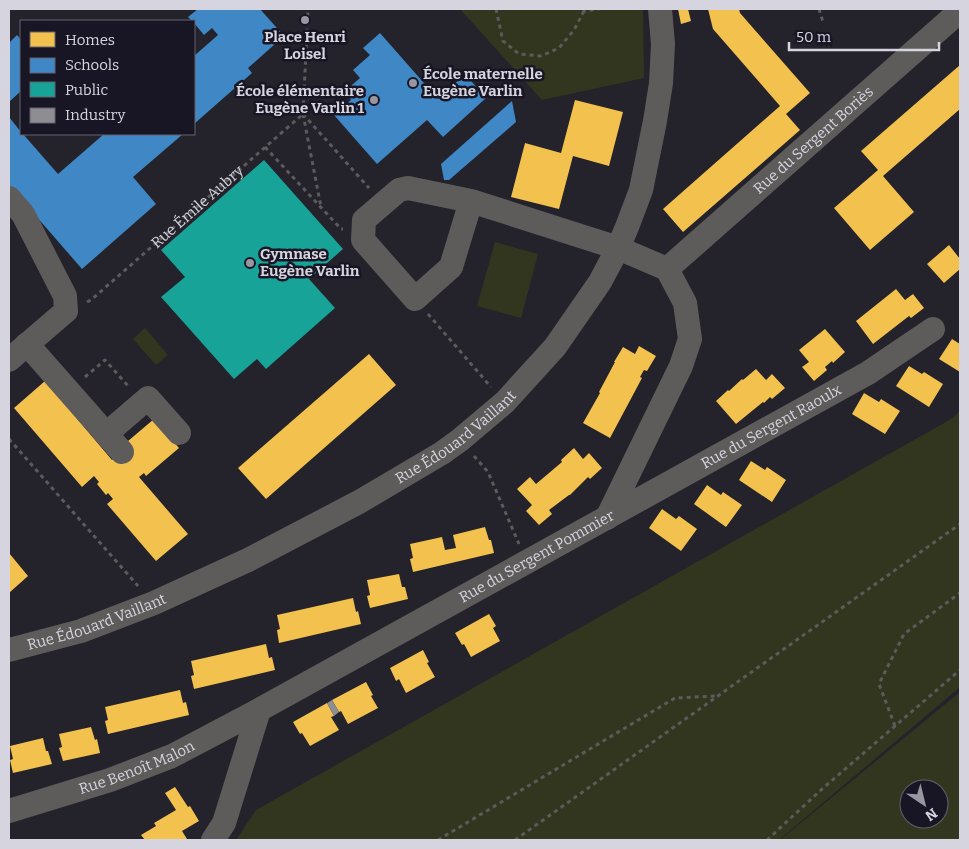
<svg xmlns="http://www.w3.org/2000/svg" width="969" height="849" viewBox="0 0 969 849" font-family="Bitter,serif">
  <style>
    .green { fill: #33361f; fill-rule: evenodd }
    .homes { fill: #f2c14e }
    .schools { fill: #3f88c5 }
    .public { fill: #17a398 }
    .industry { fill: #8d8d92 }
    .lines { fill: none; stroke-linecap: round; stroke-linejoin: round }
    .path { stroke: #5c5b5c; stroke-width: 3; stroke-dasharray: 4 4; stroke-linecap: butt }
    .minor { stroke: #5e5c5b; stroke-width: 24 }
    .poi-dot { fill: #9896a0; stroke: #181624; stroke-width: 2 }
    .labels { text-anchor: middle; stroke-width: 5; stroke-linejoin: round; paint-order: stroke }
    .poi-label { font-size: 15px; font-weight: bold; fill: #d6d5df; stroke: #181624; text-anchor: start }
    .street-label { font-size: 15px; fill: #d6d5df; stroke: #181624 }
  </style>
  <rect width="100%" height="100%" fill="#24222a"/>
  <path class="green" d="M460,9H643L644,78L542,100Z
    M495,242L538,254L521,318L477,306Z
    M145,328L168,355L156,365L133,339Z
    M960,410V687L779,840H236L256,810L953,418Z
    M960,692V840H780ZM909,789H939V819H909Z"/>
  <path class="homes" d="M678,9H688L691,21L681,24Z
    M708,9H739L740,13L810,93L786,114L800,130L683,232L663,209L780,106L713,29Z
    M960,65V109L883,176L914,212L870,250L834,208L878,170L861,151Z
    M575,100L623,112L609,166L573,156L559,209L511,197L525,143L561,153Z
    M949,245L960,259V269L944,283L927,264Z
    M896,289L905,300L913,294L924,308L911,318L909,316L873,344L856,321Z
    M825,329L845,352L833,363L832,361L825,367L827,370L814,381L802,367L809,362L799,350Z
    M952,339L960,344V372L939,359Z
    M639,346L656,356L647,371L644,370L640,377L642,378L610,438L583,423L600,393L599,392L615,362H614L623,347L635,354Z
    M369,354L396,385L266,499L238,468Z
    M909,366L922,374L924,372L943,384L929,407L896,386Z
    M756,369L766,380L772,374L785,388L772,399L770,397L764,403L763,402L736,424L716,401L728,390L729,391L742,379L743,380Z
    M45,381L112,460L124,450L121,447L154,419L179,448L146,476L144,473L139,477L188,534L156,561L107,504L113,499L108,493L106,495L97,484L99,482L94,476L82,487L14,408Z
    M864,393L879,402L881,399L900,411L885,434L852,414Z
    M574,448L583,459L589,453L602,468L590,479L588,477L570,495H569L549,510L552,514L539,525L526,511L532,505L517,489L530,477L536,484L562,462L561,460Z
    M751,461L765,470L767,467L786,480L772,502L739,480Z
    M707,485L721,495L723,492L742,505L726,527L694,504Z
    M662,509L676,519L679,516L697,529L681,551L649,528Z
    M485,527L489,540H491L494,553L413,572L410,559L413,558L410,544L442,537L445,550L456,548L453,535Z
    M9,553L28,576L9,593Z
    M399,574L402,587H405L408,599L370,608L367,596L370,595L367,580Z
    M353,598L356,612L358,611L361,624L279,643L277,630L280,629L277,615Z
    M489,614L496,626L493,628L500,641L471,657L464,644L462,645L455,633Z
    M266,644L269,658L272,657L275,670L194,689L191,676L194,675L191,661Z
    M423,650L429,662L427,663L435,677L406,693L399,679L396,681L390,668Z
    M366,682L373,695L371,696L378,708L348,724L341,711L339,712L332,700Z
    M180,690L183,703L186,702L189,715L108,734L105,721L108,720L105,707Z
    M327,703L334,716L331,717L339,730L310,746L302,733L300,734L293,722Z
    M91,727L95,740L97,739L100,753L63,761L59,748L62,747L59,734Z
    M43,738L46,751H48L52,764L13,773L10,760L13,759L10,746Z
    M175,787L188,807L190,806L199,821L182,831L187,839L186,840H145L141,835L156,826L154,823L176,810L165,793Z"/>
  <path class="schools" d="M198,9H260L284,36L248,68L252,73L194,124V56L218,35L212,28L204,35L194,23V21H192L188,17Z
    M380,33L438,99L465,74L486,98L443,137L427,120L377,164L334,115L351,100L344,92L360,78L353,70L370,55L363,48Z
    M17,35L21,40V91L9,102V43Z
    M512,101L516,122L449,180H444L441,164Z
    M9,117L21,132V134H23L58,174L104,134H183L133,177L156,204L82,269L9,185Z"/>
  <path class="public" d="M264,160L343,249L309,279L335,308L266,369L257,359L234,379L161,297L185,277L161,250Z"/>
  <path class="industry" d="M332,700L339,712L334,716L327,703Z"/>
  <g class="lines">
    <g class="path">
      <path d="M496,9L503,41L519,54L541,56L559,48L574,30L584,11"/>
      <path d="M583,9L584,11L599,9"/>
      <path d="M819,9L823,22"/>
      <path d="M303,114L369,188"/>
      <path d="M303,114L321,207"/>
      <path d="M265,147L341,229H343"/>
      <path id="s1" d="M87,302L91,300L303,114L308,9"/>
      <path d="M428,314L491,387"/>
      <path d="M85,377L105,360L129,387"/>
      <path d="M9,439L138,586"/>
      <path d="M474,456L488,472L519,544"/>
      <path d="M895,726L879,684L904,634L960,593"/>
      <path d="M438,840L675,698L717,696"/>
      <path d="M515,840L960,524"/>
      <path d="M767,840L822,789L960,670"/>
    </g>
    <g class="minor">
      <path d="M9,198L23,214L65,296L66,311L9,360"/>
      <path d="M471,201L451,267L415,299L363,240L364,220L399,190L408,188L471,201L618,248L667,269L685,303L690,339L681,366L607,518"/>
      <path id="s2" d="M667,269L960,11"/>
      <path d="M27,344L122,452"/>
      <path d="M106,434L148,398L179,433"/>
      <path id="s3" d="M9,650L81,631L154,603L248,560L359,502L442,453L460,440L505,402L555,347L600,282L618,248L627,227L641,190L655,121L661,83L663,44L660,9"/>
      <path id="s4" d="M9,811L110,780L172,756L259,710L868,373L933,329"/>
      <path d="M213,840L224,823L259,710"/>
    </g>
  </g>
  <g class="poi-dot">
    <circle cx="305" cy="20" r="5"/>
    <circle cx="413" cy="83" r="5"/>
    <circle cx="374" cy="100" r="5"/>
    <circle cx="250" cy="263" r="5"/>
  </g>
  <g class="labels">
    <g class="poi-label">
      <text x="305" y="42" text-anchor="middle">Place Henri<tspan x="305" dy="17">Loisel</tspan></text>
      <text x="423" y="79">École maternelle<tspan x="423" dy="17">Eugène Varlin</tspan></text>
      <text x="364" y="96" text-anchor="end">École élémentaire<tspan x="364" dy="17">Eugène Varlin 1</tspan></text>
      <text x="260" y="259">Gymnase<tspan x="260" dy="17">Eugène Varlin</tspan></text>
    </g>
    <g class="street-label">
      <text dy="5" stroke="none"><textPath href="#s2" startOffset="195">Rue du Sergent Boriès</textPath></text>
      <text dy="5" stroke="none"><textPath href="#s1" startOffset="146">Rue Émile Aubry</textPath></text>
      <text dy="5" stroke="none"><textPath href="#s4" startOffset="856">Rue du Sergent Raoulx</textPath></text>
      <text dy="5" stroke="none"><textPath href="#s3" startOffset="498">Rue Édouard Vaillant</textPath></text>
      <text dy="5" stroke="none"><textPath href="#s4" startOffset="588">Rue du Sergent Pommier</textPath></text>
      <text dy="5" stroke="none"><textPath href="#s3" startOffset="92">Rue Édouard Vaillant</textPath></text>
      <text dy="5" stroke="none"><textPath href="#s4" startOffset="135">Rue Benoît Malon</textPath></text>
    </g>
  </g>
  <rect width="969" height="849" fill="none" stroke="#d6d5df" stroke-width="20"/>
  <rect x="20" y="20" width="175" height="115" fill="#181624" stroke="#64626f"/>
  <rect x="30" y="32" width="25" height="15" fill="#f2c14e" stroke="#64626f"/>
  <text x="65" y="45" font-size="15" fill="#d6d5df">Homes</text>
  <rect x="30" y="58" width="25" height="15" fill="#3f88c5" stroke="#64626f"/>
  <text x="65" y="70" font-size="15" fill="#d6d5df">Schools</text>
  <rect x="30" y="82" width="25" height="15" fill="#17a398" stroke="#64626f"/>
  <text x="65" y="95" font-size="15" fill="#d6d5df">Public</text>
  <rect x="30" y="108" width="25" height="15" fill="#8d8d92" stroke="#64626f"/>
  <text x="65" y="120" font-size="15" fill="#d6d5df">Industry</text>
  <g transform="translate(924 804) rotate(145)"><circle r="24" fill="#181624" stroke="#64626f"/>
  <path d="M0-4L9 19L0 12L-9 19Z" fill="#9896a0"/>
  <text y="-8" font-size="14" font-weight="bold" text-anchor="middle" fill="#d6d5df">N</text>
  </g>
  <path d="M789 42v8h150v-8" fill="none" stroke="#d6d5df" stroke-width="2.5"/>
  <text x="796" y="42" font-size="15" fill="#d6d5df" stroke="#181624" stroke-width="4" paint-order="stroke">50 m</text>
</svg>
